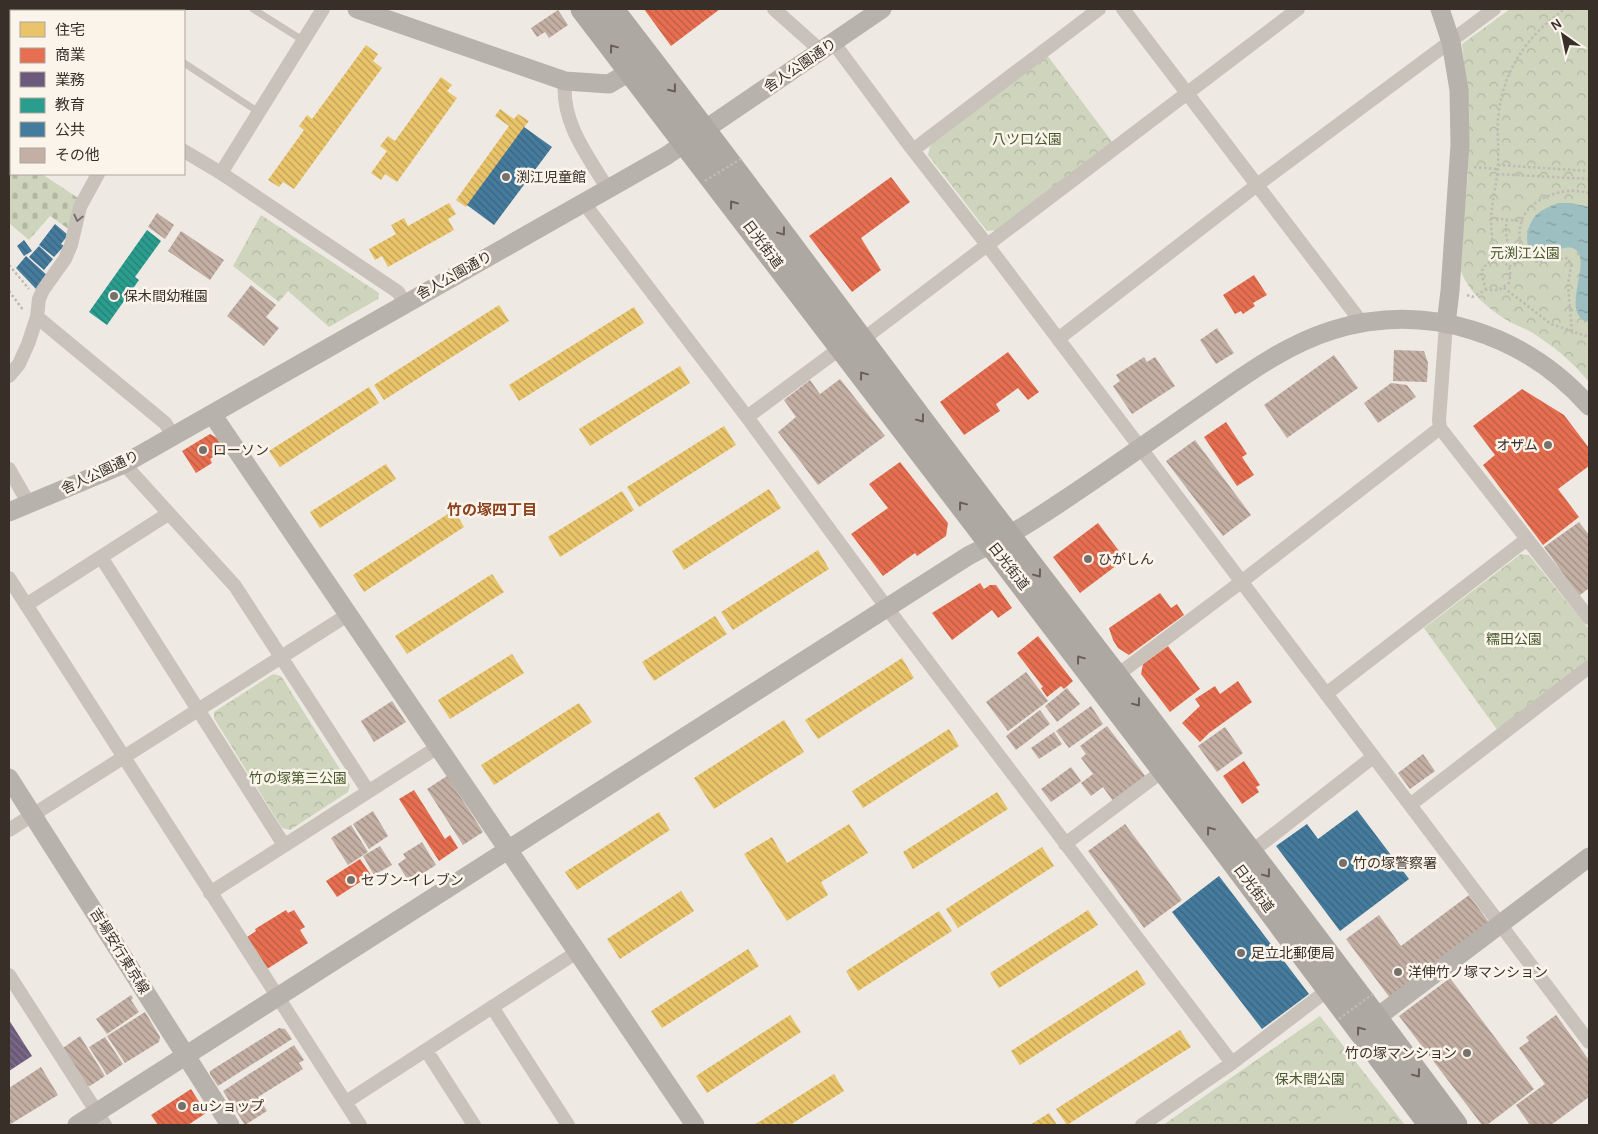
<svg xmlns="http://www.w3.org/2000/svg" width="1598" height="1134" viewBox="0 0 1598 1134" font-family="Karla,'Noto Sans JP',sans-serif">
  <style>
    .forest { fill: url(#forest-crowns) }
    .cemetery { fill: url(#cemetery-stones) }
    .pitch { fill: #ced5bc }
    .water { fill: url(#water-ripples) }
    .homes { fill: url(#homes-back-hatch) }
    .shops { fill: url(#shops-back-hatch) }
    .offices { fill: url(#offices-back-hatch) }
    .schools { fill: url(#schools-back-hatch) }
    .public { fill: url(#public-back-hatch) }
    .building { fill: url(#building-back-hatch) }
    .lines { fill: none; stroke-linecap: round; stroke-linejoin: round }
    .path { stroke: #c0bab4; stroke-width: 2.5; stroke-dasharray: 2.5 2.5; stroke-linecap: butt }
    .lane { stroke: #c8c2bb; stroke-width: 7 }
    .street { stroke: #c8c2bb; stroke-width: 14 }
    .secondary { stroke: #b8b2ac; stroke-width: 19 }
    .highway { stroke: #ada8a2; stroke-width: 25 }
    .path-bridge { stroke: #c0bab4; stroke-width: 2.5; stroke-dasharray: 2.5 2.5; stroke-linecap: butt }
    .oneway { stroke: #675f59 }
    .oneway2 { stroke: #79716b }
    .poi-dot { fill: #78706a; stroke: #fbf4eb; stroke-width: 2 }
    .labels { text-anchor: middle; stroke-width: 5; stroke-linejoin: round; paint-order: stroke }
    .street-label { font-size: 14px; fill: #392f29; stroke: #fbf4eb }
    .park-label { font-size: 14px; fill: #45592c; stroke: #fbf4eb }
    .poi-label { font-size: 14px; fill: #392f29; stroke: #fbf4eb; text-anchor: start }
    .neighbourhood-label { font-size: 15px; font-weight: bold; fill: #8b401f; stroke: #fbf4eb }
  </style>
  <defs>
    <pattern id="forest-crowns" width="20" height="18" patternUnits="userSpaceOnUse" patternTransform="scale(1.25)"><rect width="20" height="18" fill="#ced5bc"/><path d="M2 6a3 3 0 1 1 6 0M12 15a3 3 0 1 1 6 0" fill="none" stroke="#b2b7a2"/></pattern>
    <pattern id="cemetery-stones" width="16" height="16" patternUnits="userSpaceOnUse" patternTransform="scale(1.25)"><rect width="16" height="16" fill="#ced5bc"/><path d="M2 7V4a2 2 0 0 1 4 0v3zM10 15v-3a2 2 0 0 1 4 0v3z" fill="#b2b7a2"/></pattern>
    <pattern id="water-ripples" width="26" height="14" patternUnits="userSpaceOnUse" patternTransform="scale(1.25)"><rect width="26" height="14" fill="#9ebfc1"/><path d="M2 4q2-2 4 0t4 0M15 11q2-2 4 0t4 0" fill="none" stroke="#829c9d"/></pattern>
    <pattern id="homes-back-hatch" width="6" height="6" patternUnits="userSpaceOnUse" patternTransform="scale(1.25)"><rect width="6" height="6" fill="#e9c46a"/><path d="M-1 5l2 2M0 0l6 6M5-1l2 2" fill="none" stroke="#bea057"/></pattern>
    <pattern id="shops-back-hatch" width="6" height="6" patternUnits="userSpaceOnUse" patternTransform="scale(1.25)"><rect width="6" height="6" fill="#e76f51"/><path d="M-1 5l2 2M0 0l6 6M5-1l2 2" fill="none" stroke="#bc5c43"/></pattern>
    <pattern id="offices-back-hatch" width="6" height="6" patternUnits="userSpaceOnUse" patternTransform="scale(1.25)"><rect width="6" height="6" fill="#6d597a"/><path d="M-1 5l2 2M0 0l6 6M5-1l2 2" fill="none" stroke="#83738b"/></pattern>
    <pattern id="schools-back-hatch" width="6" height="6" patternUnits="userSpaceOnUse" patternTransform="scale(1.25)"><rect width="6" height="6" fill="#2a9d8f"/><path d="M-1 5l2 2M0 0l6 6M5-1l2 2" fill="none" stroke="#258075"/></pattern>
    <pattern id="public-back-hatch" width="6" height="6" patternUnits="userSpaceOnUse" patternTransform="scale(1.25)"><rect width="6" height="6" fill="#457b9d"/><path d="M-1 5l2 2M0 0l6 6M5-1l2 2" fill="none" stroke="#3b6580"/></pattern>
    <pattern id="building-back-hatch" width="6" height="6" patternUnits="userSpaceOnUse" patternTransform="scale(1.25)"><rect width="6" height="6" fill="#c3afa4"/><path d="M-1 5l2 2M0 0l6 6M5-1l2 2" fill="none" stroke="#9f8f86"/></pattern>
  </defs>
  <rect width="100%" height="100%" fill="#eeeae3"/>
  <path class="forest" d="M1510,9H1589V382C1573,363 1561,352 1540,338C1531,331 1520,327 1510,322C1488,309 1469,293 1460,269L1468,174L1469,114L1462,44Z
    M1047,55L1113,143L998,230L987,231L928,155L930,146Z
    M261,215L379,293L378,299L329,327L288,291L279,302L233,266Z
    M1521,554L1529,555L1589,629V661L1498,731L1424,628Z
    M273,674L281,676L350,785L348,792L290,830L282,828L214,718V712Z
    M1320,1016L1405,1125H1163Z"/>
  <path class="cemetery" d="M11,172V174H42L78,198L70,230L50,216L29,240L9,223V175Z"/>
  <path class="pitch" d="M1341,1103L1349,1104L1365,1125H1311Z"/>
  <path class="water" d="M1558,203H1571L1589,207V322C1562,316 1585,274 1580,257C1574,236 1549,257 1539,255C1520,251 1527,223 1537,214C1543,209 1551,206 1558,203Z"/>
  <path class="homes" d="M366,45L378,54L373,61L382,68L294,189L283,182L279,187L268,180L304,130L299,126L307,115L312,119Z
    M441,77L452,85L447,91L457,98L397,182L385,174L381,180L371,173L387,151L380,146L388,136L395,141Z
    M500,109L514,119L518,114L529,121L524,127L535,135L483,209L471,201L466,207L456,200L509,126L495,116Z
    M449,203L456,214L448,219L454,230L388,267L382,256L375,260L369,249L396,234L391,225L404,218L408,226Z
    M499,305L509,321L384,400L374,385Z
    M634,307L644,323L519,401L509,385Z
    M680,366L690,383L590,446L579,429Z
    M369,387L379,403L280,467L269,451Z
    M724,426L736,445L639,507L627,487Z
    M386,464L396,479L320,528L310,512Z
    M769,489L781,508L684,570L672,551Z
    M622,491L634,510L560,557L548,537Z
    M454,510L464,527L364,592L353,575Z
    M818,550L829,569L733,630L721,612Z
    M492,574L504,592L407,654L395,636Z
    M715,616L727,634L654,681L642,662Z
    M512,654L524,673L450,719L438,700Z
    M902,658L914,678L818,739L805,720Z
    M579,703L592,722L494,785L481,765Z
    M784,720L804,752L714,809L694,778Z
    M949,729L959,746L863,808L852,791Z
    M997,792L1008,809L913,869L903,852Z
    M659,812L670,830L577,890L565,872Z
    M849,824L868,853L821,882L828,895L787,921L744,854L772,837L787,863Z
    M1042,847L1054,866L958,928L946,909Z
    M681,891L694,911L620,959L607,939Z
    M1088,910L1098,925L999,988L990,973Z
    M939,911L952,931L858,991L846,971Z
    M748,949L759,966L662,1028L651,1011Z
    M1137,970L1146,984L1020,1065L1011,1051Z
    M790,1015L801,1032L707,1093L696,1076Z
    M1180,1030L1191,1047L1067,1125L1056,1109Z
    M834,1074L844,1091L790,1125H754Z
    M1049,1113L1057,1125H1030Z"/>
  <path class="shops" d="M644,9H720L671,46Z
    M891,177L910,202L861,238L881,270L852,292L809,236Z
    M1254,275L1267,295L1253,303L1255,306L1243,314L1241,311L1235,314L1223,295Z
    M1008,352L1039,392L1028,400L1018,388L996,404L1000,411L964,435L940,402Z
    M1522,389L1564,415L1589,448V466L1558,489L1579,517L1543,545L1483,465L1495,455L1473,426Z
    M1226,422L1247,454L1242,457L1254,475L1237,486L1204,437Z
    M210,434L217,438L224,450L210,459L212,463L196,473L182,451Z
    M900,462L948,523L946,536L917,556L915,553L883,576L851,534L888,508L869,484Z
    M1098,523L1125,559L1080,593L1053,557Z
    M980,583L984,589L990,585H996L1012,608L998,618L992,610L952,640L932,613Z
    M1160,593L1171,608L1177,604L1184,615L1129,655L1118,648L1113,640L1109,628Z
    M1038,636L1073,681L1064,689L1061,686L1047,697L1041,688L1043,687L1017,653Z
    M1168,646L1200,689L1170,712L1141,674L1143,664Z
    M1238,681L1252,702L1209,733L1200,742L1182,723L1200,706L1195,699L1215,686L1220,694Z
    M1244,761L1260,785L1256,787L1259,792L1242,804L1223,776Z
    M414,790L445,839L450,835L458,848L439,861L399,799Z
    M360,859L371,875L337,897L326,881Z
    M286,910L288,913L294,910L305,927L300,930L308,943L267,969L247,937L256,931L255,929Z
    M191,1089L206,1113L188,1125H158L151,1115Z"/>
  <path class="offices" d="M9,1020L32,1056L9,1071Z"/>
  <path class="schools" d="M147,230L161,241L135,277L139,280L107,325L89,312Z"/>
  <path class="public" d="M524,127L552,147L494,225L467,205Z
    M55,224L68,235L61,244L64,246L54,257L39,245Z
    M24,240L32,251L24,256L17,246Z
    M39,246L53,259L44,270L29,257Z
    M26,256L49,277L37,290L16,268Z
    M1357,810L1409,879L1340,931L1276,846L1307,824L1318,839Z
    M1219,876L1309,994L1262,1029L1172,912Z"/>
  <path class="building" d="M558,10L568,25L549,38L545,32L537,37L531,28Z
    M157,213L174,225L165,239L148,227Z
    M181,231L224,260L210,280L168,251Z
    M251,285L276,305L266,317L279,328L264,346L227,316Z
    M1217,328L1234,353L1216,364L1200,340Z
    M1394,350L1424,351L1428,363L1427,382L1393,381Z
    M1334,355L1358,388L1287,438L1264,405Z
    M1144,357L1147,362L1155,357L1175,386L1132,414L1113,386L1120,381L1116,375Z
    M840,379L885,436L818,485L778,432L796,417L784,400L810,380L820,394Z
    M1391,383L1407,385L1416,397L1378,423L1364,403Z
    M1195,440L1251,515L1223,536L1166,461Z
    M1579,522L1589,535V588L1579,596L1544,547Z
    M1026,672L1048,701L1008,731L986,702Z
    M1067,688L1080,704L1057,722L1045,706Z
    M392,701L406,722L374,742L361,721Z
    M1091,706L1103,724L1069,748L1056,731Z
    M1040,710L1050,724L1016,750L1006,736Z
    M1107,726L1146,777L1113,801L1103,787L1091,796L1081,783L1093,774L1081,758L1086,754L1080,746Z
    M1225,727L1243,753L1217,772L1198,746Z
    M1054,732L1062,744L1039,759L1031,748Z
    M1423,754L1435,771L1410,789L1398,773Z
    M1071,767L1081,781L1051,802L1041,789Z
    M447,776L483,832L463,845L427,789Z
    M373,811L388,836L369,849L353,824Z
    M1125,824L1182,900L1144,928L1088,851Z
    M351,825L368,852L348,865L331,838Z
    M422,842L436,865L409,882L398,864L406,858L403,854Z
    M380,846L392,865L374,875L363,856Z
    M1469,895L1490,924L1390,998L1346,939L1379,915L1401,946Z
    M1450,978L1534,1089L1487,1125H1482L1399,1016Z
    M131,995L133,998L131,1000L139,1012L107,1034L96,1019Z
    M145,1012L160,1037L159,1042L125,1063L107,1036Z
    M1556,1015L1589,1060V1097L1551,1125H1530L1516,1105L1545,1084L1519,1048L1529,1041L1526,1037Z
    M279,1028L285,1029L292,1039L218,1086L210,1074V1071Z
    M80,1036L105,1076L90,1086L86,1085L63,1048Z
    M105,1037L123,1064L107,1075L89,1047Z
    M294,1045L304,1060L299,1063L303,1069L258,1097L267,1111L245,1125L223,1091Z
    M41,1067L58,1095L9,1125V1088Z"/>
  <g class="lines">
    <path class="path" d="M1498,165L1589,171
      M1474,167L1497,169
      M1497,174L1589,179
      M1491,218L1521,221
      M1507,219C1504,235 1507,248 1520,259
      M1520,259C1521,246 1517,233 1522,220C1528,202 1552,192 1570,191C1576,190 1583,192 1589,193
      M1495,260C1493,246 1491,232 1491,218C1492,200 1497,183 1498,165C1499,150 1497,134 1498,119C1502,72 1526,36 1565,9
      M9,265L29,289
      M1509,267L1525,257L1538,262L1568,258L1571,266L1568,285L1572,331
      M1486,290L1481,272L1487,263L1498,259C1510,264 1512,271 1509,283L1503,287
      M9,291L23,310
      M1467,295L1472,297L1486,290H1499L1503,287L1551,324L1589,337"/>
    <path class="lane" d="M253,9L304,41
      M9,35L11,36
      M184,63L260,113"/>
    <path class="street" d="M774,9L820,50
      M1123,9L1362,323
      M38,11L39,9
      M172,11L173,9
      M833,42L913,150L988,246L1589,1042
      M565,81C561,122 587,155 608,189
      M913,150L1099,9
      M184,151L221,173L398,292L405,303
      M221,173L323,9
      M583,202L747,417L887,608L1232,1063
      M37,317L165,423L173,435
      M1446,324L1439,420L1440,428L1589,618
      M1058,339L1257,185L1494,9
      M862,340L1298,9
      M9,376L19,364L28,344L37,317L39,299L43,290L65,259L71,245L80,207L98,174
      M747,417L842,347
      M124,464L235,586L368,791
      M9,469L29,504
      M101,557L284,845
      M9,578L360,1125
      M26,605L168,514
      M1116,676L1241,582L1440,428
      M1326,694L1527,539
      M1410,805L1589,667
      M9,830L349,614
      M1065,844L1164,770
      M1246,856L1373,757
      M210,893L438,747
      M9,975L105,1125
      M492,1007L568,1125
      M426,1050L474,1125
      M346,1102L577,952
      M1142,1125L1232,1063L1329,989"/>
    <path class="secondary" d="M357,9L565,81L609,84L631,71
      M1440,9L1451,42L1459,90L1460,145L1450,291L1446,324
      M212,414L695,1125
      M9,512L124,464L666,156L882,9
      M9,778L230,1125
      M1376,1018L1589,857
      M77,1125L968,556C987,546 1006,537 1024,526C1082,490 1137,450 1193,411C1237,381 1281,346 1333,330C1427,301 1525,334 1589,406"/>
    <path class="highway" d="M583,9L1219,842L1431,1125
      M611,9C739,174 862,343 988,509C1144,714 1302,918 1455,1125"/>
    <path class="path-bridge" d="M705,181L742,158
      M1339,1019L1374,993"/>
  </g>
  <defs><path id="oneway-chevron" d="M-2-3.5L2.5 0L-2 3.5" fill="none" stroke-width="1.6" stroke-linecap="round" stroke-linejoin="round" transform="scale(1.25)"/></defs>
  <g class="oneway">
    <use href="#oneway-chevron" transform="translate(613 48) rotate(-127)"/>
    <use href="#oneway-chevron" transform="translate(673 89) rotate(52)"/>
    <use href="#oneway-chevron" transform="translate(733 204) rotate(-127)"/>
    <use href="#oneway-chevron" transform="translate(782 232) rotate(53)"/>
    <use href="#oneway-chevron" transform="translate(863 375) rotate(-127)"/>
    <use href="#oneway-chevron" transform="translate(921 419) rotate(53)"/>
    <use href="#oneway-chevron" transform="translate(962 505) rotate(-127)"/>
    <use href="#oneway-chevron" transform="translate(1038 574) rotate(53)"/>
    <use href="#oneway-chevron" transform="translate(1080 659) rotate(-127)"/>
    <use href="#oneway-chevron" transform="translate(1137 703) rotate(53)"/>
    <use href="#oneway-chevron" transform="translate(1210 830) rotate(-127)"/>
    <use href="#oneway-chevron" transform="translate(1267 874) rotate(53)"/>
    <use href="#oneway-chevron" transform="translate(1360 1030) rotate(-127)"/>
    <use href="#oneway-chevron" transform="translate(1417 1074) rotate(53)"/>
  </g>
  <use class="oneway2" href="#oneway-chevron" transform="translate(78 218) rotate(103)"/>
  <g class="poi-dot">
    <circle cx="506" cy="177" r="5"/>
    <circle cx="114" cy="296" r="5"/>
    <circle cx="1548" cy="445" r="5"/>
    <circle cx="203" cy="450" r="5"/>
    <circle cx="1088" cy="559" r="5"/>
    <circle cx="1343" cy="863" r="5"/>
    <circle cx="351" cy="880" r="5"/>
    <circle cx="1241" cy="953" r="5"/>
    <circle cx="1398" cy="972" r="5"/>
    <circle cx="1467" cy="1053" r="5"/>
    <circle cx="182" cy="1106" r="5"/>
  </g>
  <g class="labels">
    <g class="street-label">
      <text transform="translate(800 65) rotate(-34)" y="5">舎人公園通り</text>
      <text transform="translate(763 244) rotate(53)" y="5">日光街道</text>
      <text transform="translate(454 275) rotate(-29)" y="5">舎人公園通り</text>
      <text transform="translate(100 472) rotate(-25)" y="5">舎人公園通り</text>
      <text transform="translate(1009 566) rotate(52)" y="5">日光街道</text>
      <text transform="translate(1254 888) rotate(53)" y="5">日光街道</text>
      <text transform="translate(120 951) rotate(58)" y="5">吉場安行東京線</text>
    </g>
    <g class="park-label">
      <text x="1027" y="144">八ツ口公園</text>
      <text x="1525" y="258">元渕江公園</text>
      <text x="1514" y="644">糯田公園</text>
      <text x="298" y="783">竹の塚第三公園</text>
      <text x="1310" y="1084">保木間公園</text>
    </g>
    <g class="poi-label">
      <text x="516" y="182">渕江児童館</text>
      <text x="124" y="301">保木間幼稚園</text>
      <text x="1538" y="450" text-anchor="end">オザム</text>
      <text x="213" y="455">ローソン</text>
      <text x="1098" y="564">ひがしん</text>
      <text x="1353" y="868">竹の塚警察署</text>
      <text x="361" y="885">セブン-イレブン</text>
      <text x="1251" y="958">足立北郵便局</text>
      <text x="1408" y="977">洋伸竹ノ塚マンション</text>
      <text x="1457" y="1058" text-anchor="end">竹の塚マンション</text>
      <text x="192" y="1111">auショップ</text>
    </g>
    <g class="neighbourhood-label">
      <text x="492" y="515">竹の塚四丁目</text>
    </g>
  </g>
  <rect width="1598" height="1134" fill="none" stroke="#392f29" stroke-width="20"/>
  <rect x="10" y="10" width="175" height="165" fill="#fbf4eb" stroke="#ada59d"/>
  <rect x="20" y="22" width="25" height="15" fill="#e9c46a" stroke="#ada59d"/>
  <text x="55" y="35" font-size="15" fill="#392f29">住宅</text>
  <rect x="20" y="48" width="25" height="15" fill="#e76f51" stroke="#ada59d"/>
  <text x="55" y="60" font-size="15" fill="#392f29">商業</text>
  <rect x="20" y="72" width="25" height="15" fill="#6d597a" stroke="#ada59d"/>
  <text x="55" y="85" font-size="15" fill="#392f29">業務</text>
  <rect x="20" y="98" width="25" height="15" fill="#2a9d8f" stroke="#ada59d"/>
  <text x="55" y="110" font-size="15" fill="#392f29">教育</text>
  <rect x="20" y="122" width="25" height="15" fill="#457b9d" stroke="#ada59d"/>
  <text x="55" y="135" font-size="15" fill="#392f29">公共</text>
  <rect x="20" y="148" width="25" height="15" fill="#c3afa4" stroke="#ada59d"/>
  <text x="55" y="160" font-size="15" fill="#392f29">その他</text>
  <g transform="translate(1563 35) rotate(327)" stroke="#fbf4eb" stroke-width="4" paint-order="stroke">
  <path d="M0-4L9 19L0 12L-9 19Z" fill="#392f29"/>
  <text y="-8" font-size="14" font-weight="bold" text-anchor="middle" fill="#392f29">N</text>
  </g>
</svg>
